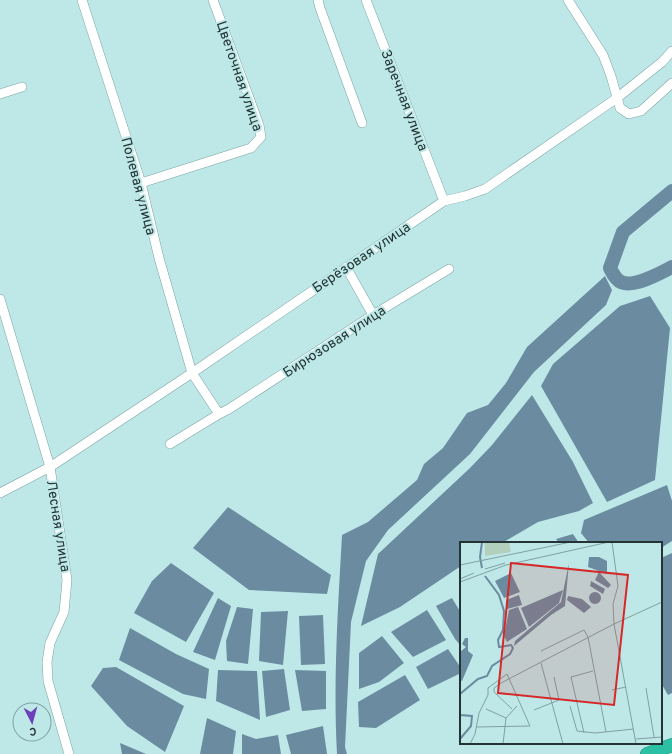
<svg xmlns="http://www.w3.org/2000/svg" width="672" height="754" viewBox="0 0 672 754" font-family="Overpass,sans-serif">
  <style>
    .water { fill: #6b8ca0 }
    .lines { fill: none; stroke-linecap: round; stroke-linejoin: round }
    .river { stroke: #6b8ca0; stroke-width: 14 }
    .minor-casing { stroke: #7ca3a3; stroke-width: 10 }
    .highway-casing { stroke: #298f7c; stroke-width: 14 }
    .minor { stroke: #fff; stroke-width: 9 }
    .highway { stroke: #2bc0a3; stroke-width: 13 }
    .labels { text-anchor: middle; stroke-width: 4; stroke-linejoin: round; paint-order: stroke }
    .street-label { font-size: 14px; fill: #243434; stroke: #bee8e8 }
    .inset-river { fill: none; stroke: #6b8ca0; stroke-width: 2 }
    .inset-road { fill: none; stroke: #80a0a0; stroke-width: 1 }
    .view { fill: #d62828; fill-opacity: 0.15; stroke: #d62828; stroke-width: 2 }
    .inset-edge { fill: none; stroke: #243434; stroke-width: 2 }
  </style>
  <rect width="100%" height="100%" fill="#bee8e8"/>
  <path class="water" d="M605,276L612,290L606,305L534,372L470,454L388,530L366,561L351,622L345,747L347,754H337C333,681 338,608 342,535L368,522L417,480L424,464L443,448L467,413L488,405L506,383L527,347Z
    M650,296L670,328L655,480L607,502L541,386L553,364L620,306Z
    M532,395L573,462L593,503L579,511L538,522L502,543H461V566L400,607L361,626L378,554L470,468L492,445Z
    M667,485L672,501V541L661,548V543H589L581,533L584,520Z
    M228,507L331,575L327,594L249,590L193,548Z
    M573,534L579,543H559L556,539Z
    M672,553V693L668,695L661,683V558Z
    M171,563L214,593L186,642L134,613L152,581Z
    M218,598L231,606L215,660L193,652Z
    M452,598L461,613V646L455,639L436,606Z
    M237,607L253,609L248,664L227,661L226,641Z
    M427,610L446,640L413,657L391,632Z
    M288,611L283,665L259,661L261,612Z
    M323,615L325,664L301,665L299,616Z
    M130,628L176,654L209,669L206,699L183,694L119,660Z
    M382,636L404,663L379,682L359,689V653Z
    M448,649L461,668V673L428,689L416,667Z
    M116,667L184,706L165,752L127,726L91,686L103,668Z
    M284,669L290,710L266,717L262,671Z
    M218,670L257,671L260,720L216,701Z
    M295,670L326,671V709L302,711Z
    M405,675L420,700L376,728L359,727L358,702Z
    M207,718L236,731L233,754H200Z
    M323,726L327,754H291L286,735Z
    M242,734L256,739L278,735L281,754H242Z
    M120,743L146,754H122Z"/>
  <g class="lines">
    <path class="river" d="M672,191L623,232L610,268C612,272 614,276 617,279C628,292 660,273 672,267"/>
    <defs>
      <path id="minor" d="M82,0L141,183L159,258L192,373L219,414L229,409L373,315L449,269
        M318,0L320,8L362,123
        M366,0L444,201
        M568,0L603,55L611,76L620,108L629,114L641,111L672,83
        M0,94L22,87
        M141,183L251,148L261,137L259,125L213,0
        M346,267L373,315
        M0,299L50,467L67,580L64,612L50,643L47,662L48,681L69,754
        M170,444L219,414
        M0,493L50,467L192,373L444,201L465,196L485,189L617,98L662,62L672,51"/>
      <path id="highway" d="M647,754L672,745"/>
    </defs>
    <use href="#minor" class="minor-casing"/>
    <use href="#highway" class="highway-casing"/>
    <use href="#minor" class="minor"/>
    <use href="#highway" class="highway"/>
  </g>
  <g class="labels">
    <g class="street-label">
      <text transform="translate(240 76) rotate(71)" y="5">Цветочная улица</text>
      <text transform="translate(405 100) rotate(69)" y="5">Заречная улица</text>
      <text transform="translate(139 186) rotate(75)" y="5">Полевая улица</text>
      <text transform="translate(361 257) rotate(-34)" y="5">Берёзовая улица</text>
      <text transform="translate(334 341) rotate(-33)" y="5">Бирюзовая улица</text>
      <text transform="translate(59 526) rotate(81)" y="5">Лесная улица</text>
    </g>
  </g>
  <g transform="translate(460 542)">
    <rect width="202" height="202" fill="#bee8e8"/>
    <path d="M25,0H49L51,10L25,14Z" fill="#b3d0bd"/>
    <path d="M129,15H139L147,19V32L128,25ZM109,21L105,64L91,73L54,104L55,99L101,60ZM139,30L151,43L148,46L135,38ZM51,31L60,50L44,56L35,39ZM131,39L145,47L143,52L130,44ZM103,48L99,61L69,85L61,66ZM129 56a6 6 0 1 1 12 0a6 6 0 1 1-12 0ZM59,53L62,63L47,67L46,58ZM108,54L122,57L131,65L124,71L107,58ZM58,65L67,87L47,100L44,94L49,68ZM5,96H8V109L13,113L2,139L0,138V110L6,105L2,102Z" fill="#6b8ca0"/>
    <path class="inset-river" d="M22,26L20,15L22,0M0,152L18,137L27,134L32,124L50,112L53,106L51,103L39,105L38,98L43,88L44,69L39,53L25,34M0,173L12,174L11,184L0,197"/>
    <path class="inset-road" d="M152,0L158,44L153,62L154,82L176,202M0,23L111,0M25,27L45,21M0,37L14,31M0,40L46,23L149,0M81,109L124,88L128,95L146,190M81,121L103,202M186,146L194,195M152,148L166,145M110,164L117,189L135,191L174,187M26,167L46,176M52,167L34,150V146L41,141L154,82L202,60M74,168L99,158L94,135M124,191L111,135L133,129M176,197L202,195M10,202L15,192L19,171L28,153V146L47,132L70,184L17,185M43,202L46,176L57,164"/>
    <path class="view" d="M51,21L168,33L154,163L38,151Z"/>
    <rect width="202" height="202" class="inset-edge"/>
  </g>
  <g transform="translate(32 722) rotate(174)"><circle r="19" fill="#bee8e8" stroke="#80a0a0"/>
  <path d="M0-3L7 15L0 10L-7 15Z" fill="#6c41b9"/>
  <text y="-6" font-size="11" font-weight="bold" text-anchor="middle" fill="#243434">С</text>
  </g>
</svg>
